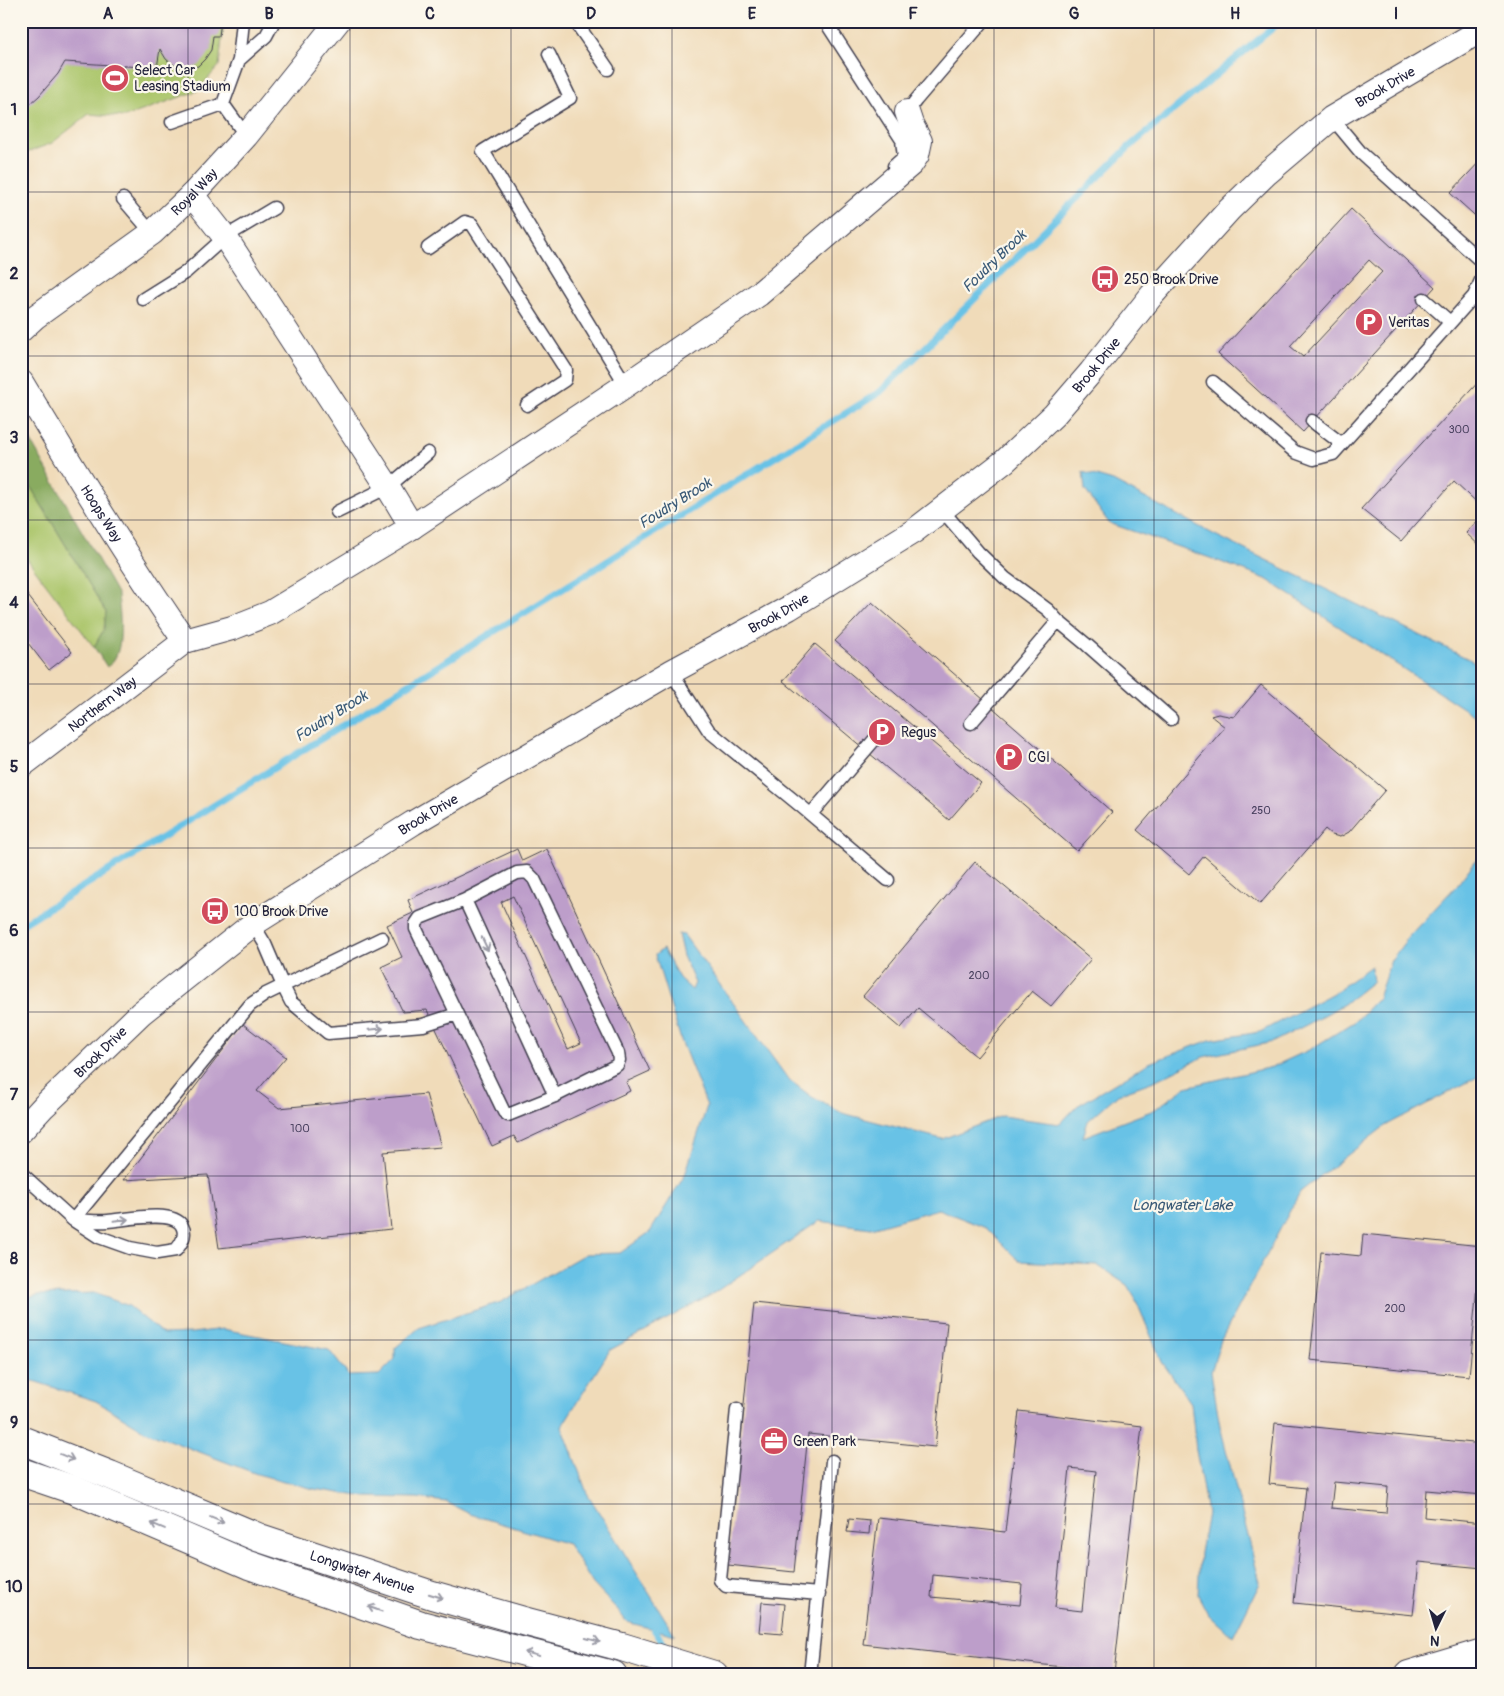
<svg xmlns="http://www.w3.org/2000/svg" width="1504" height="1696" viewBox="0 0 1504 1696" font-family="Pangolin,sans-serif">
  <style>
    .green { fill: #acc66c; stroke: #677454 }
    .forest { fill: #89ab60; stroke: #56664e }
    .water { fill: #68c2e6; stroke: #457290 }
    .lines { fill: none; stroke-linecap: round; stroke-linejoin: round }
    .stream { stroke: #68c2e6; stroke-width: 7 }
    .building { fill: #bd9eca; fill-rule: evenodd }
    .service-casing { stroke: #413e4e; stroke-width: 15 }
    .minor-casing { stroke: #413e4e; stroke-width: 26 }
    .tertiary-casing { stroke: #413e4e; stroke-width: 30 }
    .service { stroke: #fff; stroke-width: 12 }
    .minor { stroke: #fff; stroke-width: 24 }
    .tertiary { stroke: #fff; stroke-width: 28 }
    .oneway { stroke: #9c9ca7 }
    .grid { fill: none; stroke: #22223b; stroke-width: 1; stroke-opacity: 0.55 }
    .labels { text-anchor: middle; stroke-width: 4.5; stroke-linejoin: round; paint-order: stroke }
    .number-label { font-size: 11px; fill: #49415f }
    .poi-label { font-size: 14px; fill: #22223b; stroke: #fbf7ec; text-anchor: start }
    .street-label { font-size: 14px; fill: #22223b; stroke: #fbf7ec }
    .water-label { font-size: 15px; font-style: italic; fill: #3a5a77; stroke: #fbf7ec }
    .neatline { fill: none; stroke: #22223b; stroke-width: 2 }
    .grid-label { font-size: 16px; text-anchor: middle; font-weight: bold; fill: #22223b }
  </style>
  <rect width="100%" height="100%" fill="#fbf7ec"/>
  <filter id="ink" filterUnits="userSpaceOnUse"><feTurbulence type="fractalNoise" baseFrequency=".02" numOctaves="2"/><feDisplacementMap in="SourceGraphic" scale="10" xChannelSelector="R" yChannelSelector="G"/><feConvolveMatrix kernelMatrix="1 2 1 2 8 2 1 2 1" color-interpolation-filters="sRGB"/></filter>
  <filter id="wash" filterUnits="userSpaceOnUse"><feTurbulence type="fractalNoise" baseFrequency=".0096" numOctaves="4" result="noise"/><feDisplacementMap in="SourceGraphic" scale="20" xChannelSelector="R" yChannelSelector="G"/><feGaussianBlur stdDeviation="1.12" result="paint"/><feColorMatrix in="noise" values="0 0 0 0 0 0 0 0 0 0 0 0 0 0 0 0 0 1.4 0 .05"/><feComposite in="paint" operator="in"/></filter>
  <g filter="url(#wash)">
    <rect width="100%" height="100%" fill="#f0dbb9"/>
    <path class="green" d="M21,21H224L219,66L197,91L125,117L89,114L52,143L21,155Z
      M21,471L106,612L104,629L94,647L21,551Z"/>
    <path class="forest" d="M21,424L118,595C120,615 126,655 107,667L94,647L104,629L106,612L21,471Z"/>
    <path class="water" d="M1083,472L1113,481L1215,535L1483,666V721L1266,579L1213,559L1109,523L1085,490Z
      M1483,851V1074L1385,1126L1300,1192L1221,1340L1211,1372L1220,1426L1260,1583L1233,1637L1208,1614L1198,1595L1200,1553L1207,1513L1196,1450L1191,1403L1162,1362L1135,1298L1127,1285L1097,1265L1019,1261L986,1228L938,1209L871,1228L819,1221L711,1295L610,1350L562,1426L587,1493L675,1635L627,1622L614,1606L593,1584L568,1544L470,1514L446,1502L417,1498L366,1497L314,1489L257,1474L145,1431L96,1401L21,1377V1300L38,1295L94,1293L129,1306L163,1334L193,1333L223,1329L329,1350L349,1376L379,1375L395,1359V1348L419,1328L501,1302L585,1254L620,1253L650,1232L685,1175L707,1106L681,1040L655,955L663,949L679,978L692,990L695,983L683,956L678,934L684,935L788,1079L812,1097L842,1113L942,1139L1002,1116L1060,1124L1077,1106L1149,1063L1210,1040L1260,1032L1335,992L1371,966L1373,981L1344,1004L1310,1023L1273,1042L1203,1057L1154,1081L1118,1094L1088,1121L1083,1137L1154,1110L1186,1087L1272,1067L1309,1050L1356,1021L1378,998L1391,960L1410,935L1457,885Z"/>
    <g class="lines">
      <path class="stream" d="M21,925L880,392L1129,147L1281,21
        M654,1629L669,1652"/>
    </g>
    <g id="blocks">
      <path class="building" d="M21,21H221L219,36H213L211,50L205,59L198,66L192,68L178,69L166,59L160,49L157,68L65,62L58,74L39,96L21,112Z
        M1483,158V223L1450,193Z
        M1351,209L1435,287L1303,432L1218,354ZM1369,260L1382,272L1303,357L1290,346Z
        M1483,377V508L1454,481L1401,541L1361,509Z
        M1483,515V549L1466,533Z
        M21,587L72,652L49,670L21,634Z
        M872,602L1112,812L1077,851L835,641Z
        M815,644L981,783L949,820L783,681Z
        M1261,685L1385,790L1349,832L1340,837L1332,835L1325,829L1260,904L1204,856L1189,874L1137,830L1225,727L1211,716L1218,714L1234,717Z
        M517,849L522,861L547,849L650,1071L626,1082L630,1091L518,1143L514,1136L492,1146L427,1010L403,1012L381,967L402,957L387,925L413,913L408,900ZM513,896L581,1043L568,1049L501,902Z
        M975,862L1091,959L1051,1006L1032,991L977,1057L918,1008L901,1028L863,996Z
        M243,1024L286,1057L257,1091L279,1108L426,1094L441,1147L383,1152L391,1229L219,1248L208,1175L124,1180Z
        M1363,1234L1482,1246L1469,1376L1310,1360L1321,1252L1361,1256Z
        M754,1303L947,1323L935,1447L808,1434L794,1572L728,1565Z
        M1019,1411L1142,1426L1114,1673L863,1644L878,1518L1005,1532ZM1070,1468L1096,1471L1082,1611L1055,1608ZM933,1575L1022,1584L1020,1605L931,1597Z
        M1275,1423L1483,1444V1495L1426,1490L1424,1517L1483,1523V1568L1419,1562L1413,1615L1294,1603L1306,1488L1269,1484ZM1334,1482L1388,1487L1386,1513L1331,1508Z
        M849,1519L870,1521L869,1534L847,1532Z
        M762,1602L785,1604L782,1634L759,1632Z"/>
    </g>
  </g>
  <g filter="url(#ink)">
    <use href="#blocks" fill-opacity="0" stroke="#413e4e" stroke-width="1"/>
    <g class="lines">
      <defs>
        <path id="service" d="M575,21L608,69
          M825,21L902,140L904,157L894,166
          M549,54L570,98L483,151L626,385
          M239,60L266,36L274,21
          M223,104L239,60L243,21
          M907,112L916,100L981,24V21
          M1332,118L1362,154L1483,263
          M172,122L223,104L246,136
          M123,199L152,233
          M428,248L465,222L472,224L566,370L565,380L527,405
          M143,299L186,272L225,237L274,208
          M1424,299L1450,322
          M1213,382L1295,452L1314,459L1333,454L1474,296L1483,276
          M1312,421L1342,444
          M942,510L978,552L1005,578L1048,610L1058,621L1087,645L1171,719
          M337,512L388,487L428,453
          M671,672L709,731L802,807L888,880
          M971,723L1058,621
          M811,814L881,732
          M527,872L534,879L618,1053L619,1060L617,1065L555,1096L508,1115L504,1112L416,929V924L420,918L465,900L517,873Z
          M465,900L555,1096
          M253,924L265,944L283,986L291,1002L328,1033L423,1025L457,1014
          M21,1173L73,1220L99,1237L130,1248L157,1253L176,1250C182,1243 187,1235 182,1226C173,1209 124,1220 108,1221C96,1222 84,1220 73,1220
          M73,1220L250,1005L266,994L382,938
          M737,1409L720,1580L726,1586L819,1594
          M810,1675L832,1461"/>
        <g id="minor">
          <path d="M192,195L225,237L388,487L412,527"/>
          <path id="s1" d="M21,330L35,317L152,233L192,195L246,136L338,21"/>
          <path id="s2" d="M21,382C74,470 127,557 185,641"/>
          <path id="s3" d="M21,766L185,641L232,628L270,613L412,527L626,385L759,294L911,164L917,155L920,141L911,124L907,112"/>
          <path id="s4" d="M21,1131L44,1106L141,1013L253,924L413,823L671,672L789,608L914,531L1005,461L1054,415L1091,372L1152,295L1229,210L1267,173L1332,118L1483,29"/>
        </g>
        <g id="tertiary">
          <path id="s5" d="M21,1440L110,1475L260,1538L432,1595L527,1622L622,1647L714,1675"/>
          <path d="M21,1472L74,1490L249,1565L421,1625L613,1675"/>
          <path d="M1409,1675L1483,1653"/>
        </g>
      </defs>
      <use href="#service" class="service-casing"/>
      <use href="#minor" class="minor-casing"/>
      <use href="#tertiary" class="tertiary-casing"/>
      <use href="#service" class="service"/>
      <use href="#minor" class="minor"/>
      <use href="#tertiary" class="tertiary"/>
    </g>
    <defs><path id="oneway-shaft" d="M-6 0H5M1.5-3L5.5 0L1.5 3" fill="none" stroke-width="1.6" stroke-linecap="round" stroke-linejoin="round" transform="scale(1.25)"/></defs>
    <g class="oneway">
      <use href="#oneway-shaft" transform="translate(485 944) rotate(65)"/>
      <use href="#oneway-shaft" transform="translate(376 1029) rotate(-5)"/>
      <use href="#oneway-shaft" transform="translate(121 1220) rotate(-6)"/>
      <use href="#oneway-shaft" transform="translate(67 1457) rotate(22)"/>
      <use href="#oneway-shaft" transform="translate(217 1520) rotate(23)"/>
      <use href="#oneway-shaft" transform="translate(158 1526) rotate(-157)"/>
      <use href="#oneway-shaft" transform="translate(436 1596) rotate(17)"/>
      <use href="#oneway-shaft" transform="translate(375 1609) rotate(-161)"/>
      <use href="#oneway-shaft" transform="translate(593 1640) rotate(15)"/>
      <use href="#oneway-shaft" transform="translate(532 1654) rotate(-165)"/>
    </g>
  </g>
  <path class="grid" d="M188,21V1675M350,21V1675M511,21V1675M672,21V1675M832,21V1675M994,21V1675M1154,21V1675M1316,21V1675M21,192H1483M21,356H1483M21,520H1483M21,684H1483M21,848H1483M21,1012H1483M21,1176H1483M21,1340H1483M21,1504H1483"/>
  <defs>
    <symbol id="stadium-disc" viewBox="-11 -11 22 22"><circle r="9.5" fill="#d1495b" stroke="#fbf7ec"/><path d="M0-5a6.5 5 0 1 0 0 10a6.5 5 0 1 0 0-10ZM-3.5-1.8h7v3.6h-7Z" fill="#fff"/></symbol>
    <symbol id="bus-disc" viewBox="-11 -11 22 22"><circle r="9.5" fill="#d1495b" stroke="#fbf7ec"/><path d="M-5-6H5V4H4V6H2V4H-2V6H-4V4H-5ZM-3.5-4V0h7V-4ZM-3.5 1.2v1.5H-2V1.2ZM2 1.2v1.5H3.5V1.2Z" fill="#fff"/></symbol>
    <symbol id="parking-disc" viewBox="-11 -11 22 22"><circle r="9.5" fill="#d1495b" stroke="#fbf7ec"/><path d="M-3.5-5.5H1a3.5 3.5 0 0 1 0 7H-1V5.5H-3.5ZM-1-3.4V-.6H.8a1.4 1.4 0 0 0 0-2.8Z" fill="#fff"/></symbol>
    <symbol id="office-disc" viewBox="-11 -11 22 22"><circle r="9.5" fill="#d1495b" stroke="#fbf7ec"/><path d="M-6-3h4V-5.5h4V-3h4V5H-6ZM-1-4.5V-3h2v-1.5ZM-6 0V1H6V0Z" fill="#fff"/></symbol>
  </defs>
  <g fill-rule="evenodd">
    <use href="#stadium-disc" x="99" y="62" width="32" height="32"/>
    <use href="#bus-disc" x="1089" y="263" width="32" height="32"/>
    <use href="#parking-disc" x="1353" y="306" width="32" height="32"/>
    <use href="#parking-disc" x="866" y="716" width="32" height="32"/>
    <use href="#parking-disc" x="993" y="741" width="32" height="32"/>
    <use href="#bus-disc" x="199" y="895" width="32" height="32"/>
    <use href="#office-disc" x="758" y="1425" width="32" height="32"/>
  </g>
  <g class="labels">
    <g class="number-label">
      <text x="1459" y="433">300</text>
      <text x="1261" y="814">250</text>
      <text x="979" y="979">200</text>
      <text x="300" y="1132">100</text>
      <text x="1395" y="1312">200</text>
    </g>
    <g class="poi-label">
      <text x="134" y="75">Select Car<tspan x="134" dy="16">Leasing Stadium</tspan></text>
      <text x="1124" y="284">250 Brook Drive</text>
      <text x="1388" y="327">Veritas</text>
      <text x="901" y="737">Regus</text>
      <text x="1028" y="762">CGI</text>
      <text x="234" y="916">100 Brook Drive</text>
      <text x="793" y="1446">Green Park</text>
    </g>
    <g class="street-label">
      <text dy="5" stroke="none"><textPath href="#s4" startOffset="1732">Brook Drive</textPath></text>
      <text dy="5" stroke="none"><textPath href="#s1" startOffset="222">Royal Way</textPath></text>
      <text dy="5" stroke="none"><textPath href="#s4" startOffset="1328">Brook Drive</textPath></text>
      <text dy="5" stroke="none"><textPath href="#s2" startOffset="154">Hoops Way</textPath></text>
      <text dy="5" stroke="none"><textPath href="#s4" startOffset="922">Brook Drive</textPath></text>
      <text dy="5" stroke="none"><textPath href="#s3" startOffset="102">Northern Way</textPath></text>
      <text dy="5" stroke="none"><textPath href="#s4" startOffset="518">Brook Drive</textPath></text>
      <text dy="5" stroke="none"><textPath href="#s4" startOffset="112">Brook Drive</textPath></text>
      <text dy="5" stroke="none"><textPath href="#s5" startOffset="366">Longwater Avenue</textPath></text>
    </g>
    <g class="water-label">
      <text transform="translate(994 261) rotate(-44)" y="5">Foudry Brook</text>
      <text transform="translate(675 503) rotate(-32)" y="5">Foudry Brook</text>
      <text transform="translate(331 716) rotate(-32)" y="5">Foudry Brook</text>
      <text x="1182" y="1210">Longwater Lake</text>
    </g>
  </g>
  <rect width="1504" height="1696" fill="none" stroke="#fbf7ec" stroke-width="55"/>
  <g transform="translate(1436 1628) rotate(185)" stroke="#fbf7ec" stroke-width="4" paint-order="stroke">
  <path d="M0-4L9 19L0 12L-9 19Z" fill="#22223b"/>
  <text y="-8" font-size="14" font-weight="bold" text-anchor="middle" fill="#22223b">N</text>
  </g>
  <rect x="28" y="28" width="1448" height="1640" class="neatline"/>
  <g class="grid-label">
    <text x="108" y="19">A</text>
    <text x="269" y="19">B</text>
    <text x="430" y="19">C</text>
    <text x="591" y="19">D</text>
    <text x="752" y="19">E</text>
    <text x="913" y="19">F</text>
    <text x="1074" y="19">G</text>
    <text x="1235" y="19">H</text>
    <text x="1396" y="19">I</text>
    <text x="14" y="115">1</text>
    <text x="14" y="279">2</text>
    <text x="14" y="443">3</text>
    <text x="14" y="608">4</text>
    <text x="14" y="772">5</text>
    <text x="14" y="936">6</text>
    <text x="14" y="1100">7</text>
    <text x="14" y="1264">8</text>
    <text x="14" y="1428">9</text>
    <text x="14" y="1592">10</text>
  </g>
</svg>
